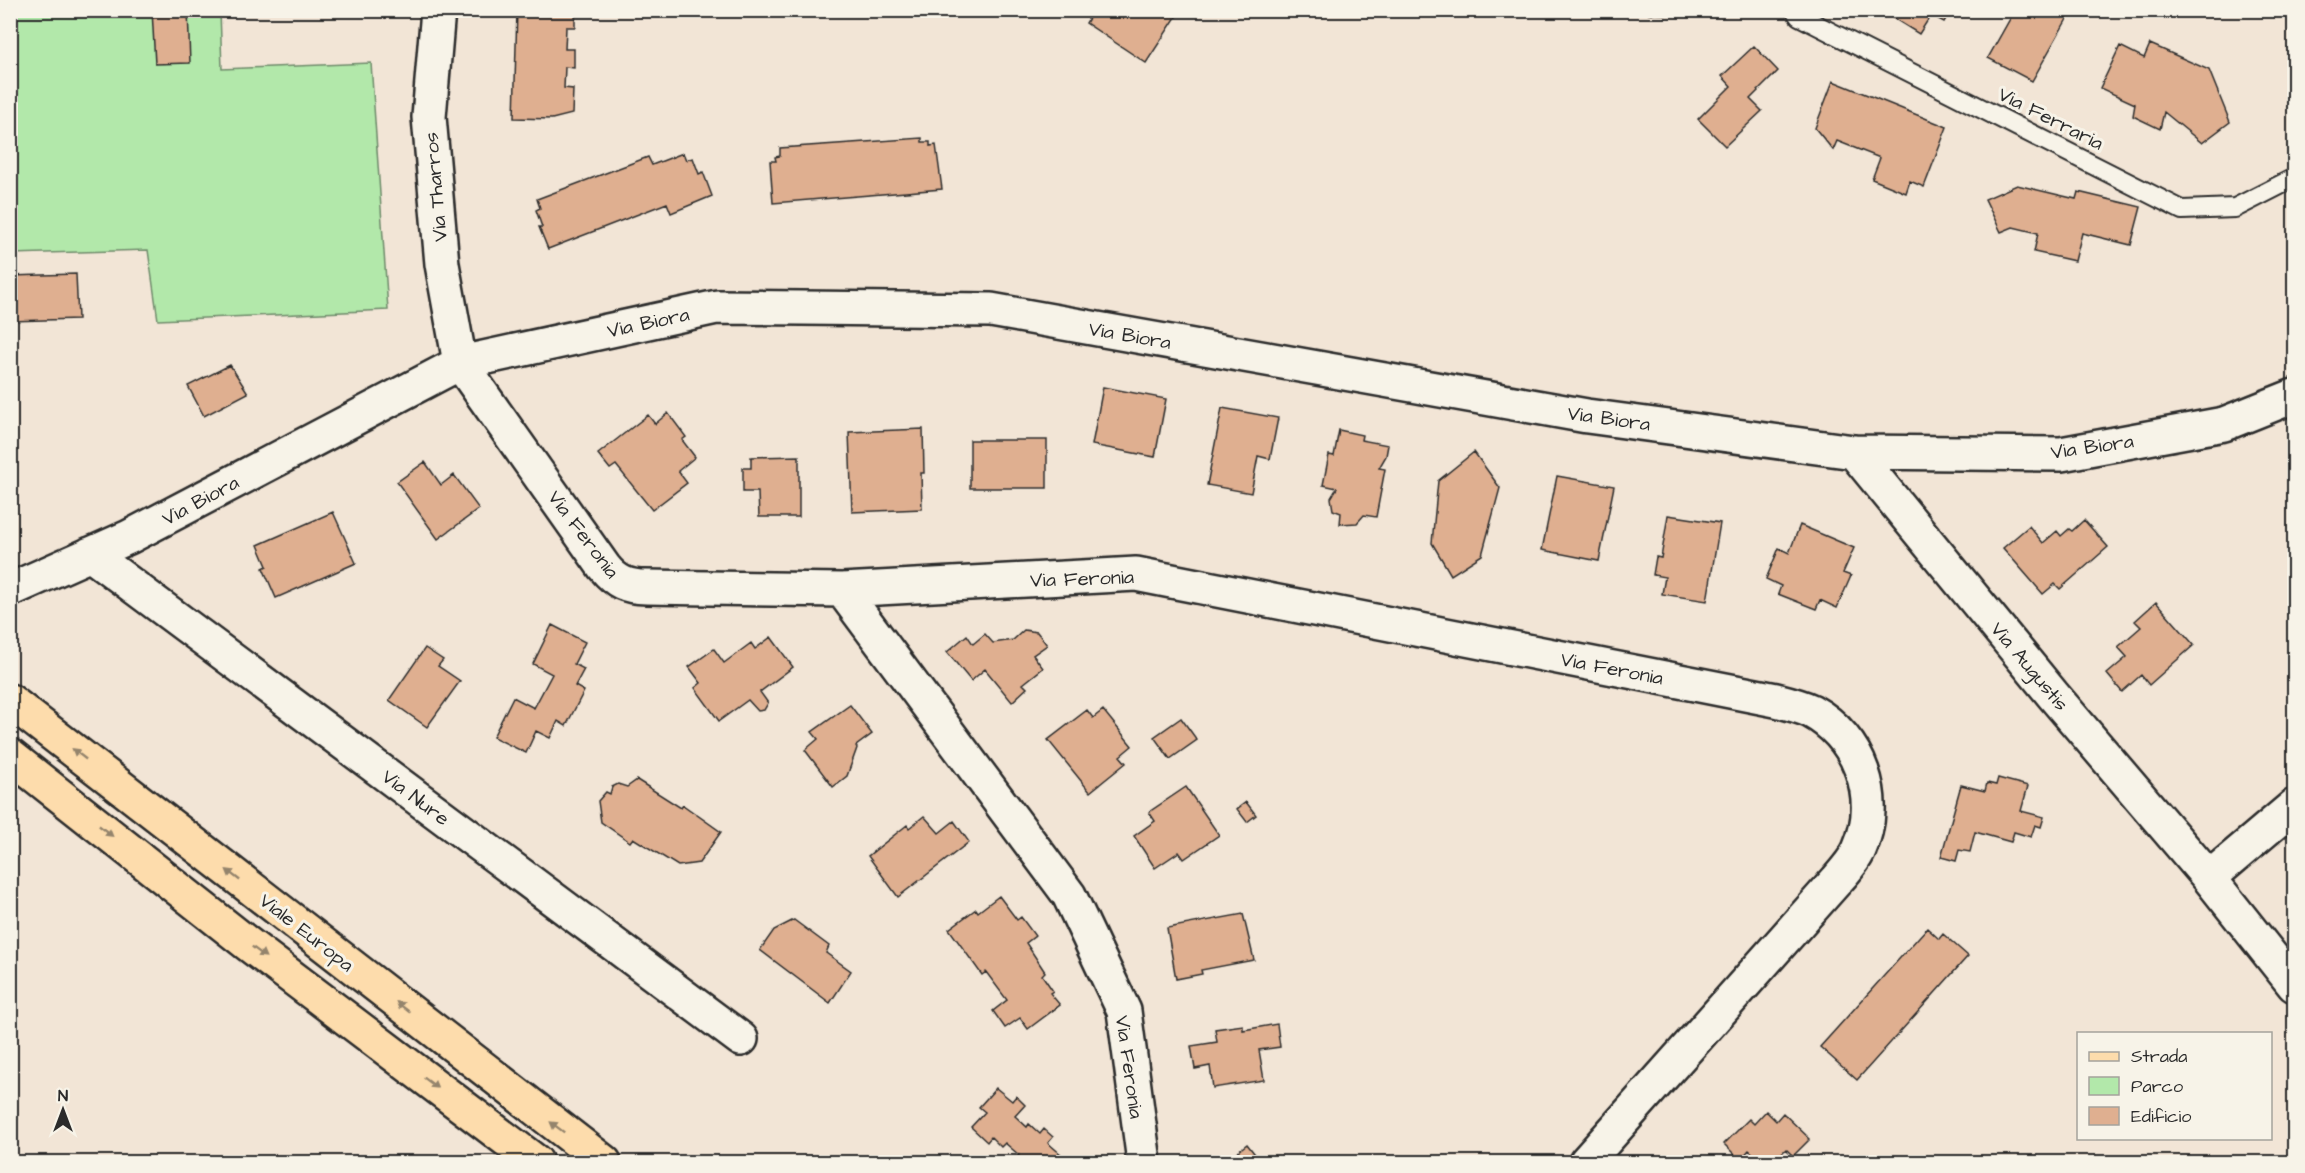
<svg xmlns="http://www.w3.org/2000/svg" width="2305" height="1173" viewBox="0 0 2305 1173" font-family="'Architects Daughter',sans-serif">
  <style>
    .green { fill: #b2e8aa; stroke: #6e8a6a; stroke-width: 1.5 }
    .building { fill: #dfaf90; stroke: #2b2b2b; stroke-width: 1.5 }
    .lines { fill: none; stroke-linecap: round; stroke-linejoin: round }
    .service-casing { stroke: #2b2b2b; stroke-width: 22 }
    .minor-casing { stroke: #2b2b2b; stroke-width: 38 }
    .primary-casing { stroke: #2b2b2b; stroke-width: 38 }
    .service { stroke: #f7f3e8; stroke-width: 18 }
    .minor { stroke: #f7f3e8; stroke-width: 33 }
    .primary { stroke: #fddcac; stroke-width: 33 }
    .oneway { fill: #94846c }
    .labels { text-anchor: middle; stroke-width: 6; stroke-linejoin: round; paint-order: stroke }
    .street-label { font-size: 20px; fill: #2b2b2b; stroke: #f7f3e8 }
  </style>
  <rect width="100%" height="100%" fill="#f2e5d6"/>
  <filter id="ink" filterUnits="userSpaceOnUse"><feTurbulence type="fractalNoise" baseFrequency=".0167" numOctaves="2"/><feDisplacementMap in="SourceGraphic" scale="12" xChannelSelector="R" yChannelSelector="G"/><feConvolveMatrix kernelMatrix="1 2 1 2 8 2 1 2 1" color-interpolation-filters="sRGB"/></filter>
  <g filter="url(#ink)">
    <path class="green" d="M10,11H220L222,69L371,63L388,310L158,320L148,250L11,254Z"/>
    <path class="building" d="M152,10H188L190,63L155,64Z
      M517,10H575V27H566L565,49H574V68L565,67L564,88L573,89L572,114L552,119L514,118Z
      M1088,10H1173L1178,14L1146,63L1086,23L1092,13Z
      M1643,10H1713V17L1643,13Z
      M1886,10H1951L1944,22L1931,15L1919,34L1885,13Z
      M2015,10H2072L2032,81L1988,58Z
      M2150,44L2209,70L2230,122L2202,143L2164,112L2160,129L2133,116L2135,104L2100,88L2120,46L2144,58Z
      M1754,46L1778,71L1750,99L1762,111L1725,146L1698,119L1731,86L1722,76Z
      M1833,81L1947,127L1924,187L1910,181L1906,193L1872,179L1880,158L1837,141L1833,150L1815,128Z
      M922,138V142H930V146L936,145L942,189L773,203L770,161H776L775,157L780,156V148Z
      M683,153L686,160L693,158L699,174L703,172L712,196L671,213L667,203L548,249L539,227H542L536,210L540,208L537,199L648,157L652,165Z
      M2017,185L2076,199L2078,192L2141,207L2131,245L2082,233L2075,261L2034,252L2038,233L2013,227L2001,232L1985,199Z
      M76,274L78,319L10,321V276Z
      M230,365L248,393L204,416L188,386Z
      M1103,387L1166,399L1155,457L1092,445Z
      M1222,408L1278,418L1270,459L1258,456L1251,493L1207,485Z
      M668,413L686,437L682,440L695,457L678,471L687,483L652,510L616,465L610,469L598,454L648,415L655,424Z
      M923,429L924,473H921L922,509L852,512L849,432Z
      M1339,430L1362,435L1361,440L1388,445L1386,456L1379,468L1385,469L1376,517L1364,515L1357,523L1340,524L1341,513L1333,510L1331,498L1337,488L1323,485L1329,455L1334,456Z
      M970,440H1047V488H970Z
      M1474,452L1500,488L1482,555L1451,575L1432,543L1438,481Z
      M799,456V517H759L758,492H743V468H751V457Z
      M425,462L441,485L454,475L479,509L438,539L397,482Z
      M1557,476L1614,486L1599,561L1542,550Z
      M333,512L356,563L276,598L263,568L267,566L258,545Z
      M1668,515L1720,523L1707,601L1662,594L1665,577L1653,575L1656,557L1661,558Z
      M2084,520L2108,547L2060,589L2055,584L2043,594L2003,548L2029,526L2043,543L2057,531L2061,536L2069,529L2072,531Z
      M1800,525L1854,548L1843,573L1851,576L1837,608L1820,600L1816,609L1778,594L1781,586L1766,579L1779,548L1789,553Z
      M2156,602L2194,645L2149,685L2141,675L2122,692L2107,674L2127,657L2118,647L2141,627L2135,621Z
      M552,625L585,642L574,664L584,669L575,686L584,691L566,726L558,721L550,738L536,731L526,753L493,737L513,697L534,708L552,674L533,664Z
      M1024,630L1037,632L1047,645L1033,655L1043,668L1023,684L1027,688L1012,702L985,669L971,681L947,652L967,635L973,644L985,634L993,643L1013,640Z
      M771,637L793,667L760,692L768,703L764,710L758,711L748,700L719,721L695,688L701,683L689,667L714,649L724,663L751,643L755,649Z
      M425,648L443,660L438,666L460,681L427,727L389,700Z
      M850,705L872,734L856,746L857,748L847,776L833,787L805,750L818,739L812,732Z
      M1087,710L1093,718L1103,710L1132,746L1120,756L1126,763L1090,792L1048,740Z
      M1181,718L1197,740L1170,759L1154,737Z
      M1998,778L2028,786L2021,811L2044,817L2041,827L2035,825L2031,837L2014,832L2011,842L1975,832L1970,852L1959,850L1956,861L1941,857L1961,785L1985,791L1987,783L1996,785Z
      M637,780L681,808L683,805L721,832L699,863L678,866L633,838L630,842L601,822L598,801L606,792L610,794L612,787L618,784L627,787Z
      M1186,787L1219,835L1184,859L1179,852L1155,868L1134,836L1155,821L1149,812Z
      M1246,802L1256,815L1247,822L1237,809Z
      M924,816L939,833L954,821L969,842L898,897L868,856L907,825L909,828Z
      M999,896L1017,920L1021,917L1035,936L1026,943L1045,972L1042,975L1053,991L1050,993L1060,1005L1028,1029L1020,1018L1005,1028L993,1011L1007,1000L986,972L982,975L949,929L976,909L978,912Z
      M1243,914L1254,960L1201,970L1202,974L1176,979L1167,928Z
      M794,920L829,946L826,953L851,971L830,1003L760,950L774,930Z
      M1927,928L1939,939L1943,934L1968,956L1857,1080L1820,1047Z
      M1277,1024L1280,1047L1259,1050L1264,1080L1213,1088L1210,1066L1195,1069L1191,1046L1217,1042L1215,1029L1243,1025V1030Z
      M996,1088L1012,1101L1016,1096L1025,1105L1015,1116L1027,1127L1029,1124L1040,1134L1044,1129L1053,1137L1048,1143L1063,1156L1057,1162H1012L1019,1155L1005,1143L1001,1147L991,1137L987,1142L971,1127L985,1112L979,1107Z
      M1766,1111L1776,1121L1783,1113L1810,1139L1793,1156L1786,1149L1773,1162H1762L1749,1150L1740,1160L1724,1144L1749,1119L1754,1124Z
      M1247,1144L1261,1162H1224Z"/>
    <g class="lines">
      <defs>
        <path id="service" d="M1795,10L1799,16L2182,210L2235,208L2294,178"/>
        <path id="minor" d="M438,10L429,117L442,264L460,363L604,567C616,582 627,587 646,587L842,590L1136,574L1776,700C1788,703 1800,706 1811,711C1860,738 1882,798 1859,850C1854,861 1845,871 1837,880L1586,1162
          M1854,452L2053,695L2209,878L2294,985
          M90,554L741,1039
          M10,590L129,537L460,363L717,307L991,310L1587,416L1854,452L2061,454L2224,424L2294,396
          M842,590L1069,895L1124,1011L1144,1162
          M2209,878L2294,806"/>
        <path id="primary" d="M10,701L604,1162
          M10,756L248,944L536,1162"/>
      </defs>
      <use href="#service" class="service-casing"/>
      <use href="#minor" class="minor-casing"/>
      <use href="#primary" class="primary-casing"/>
      <use href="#service" class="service"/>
      <use href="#minor" class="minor"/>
      <use href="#primary" class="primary"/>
    </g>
    <defs><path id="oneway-solid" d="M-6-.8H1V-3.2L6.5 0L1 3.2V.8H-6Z" transform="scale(1.5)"/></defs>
    <g class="oneway">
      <use href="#oneway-solid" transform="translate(79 754) rotate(-142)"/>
      <use href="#oneway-solid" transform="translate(106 831) rotate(38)"/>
      <use href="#oneway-solid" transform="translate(233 875) rotate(-142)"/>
      <use href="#oneway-solid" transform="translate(259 952) rotate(37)"/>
      <use href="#oneway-solid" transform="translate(403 1007) rotate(-142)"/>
      <use href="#oneway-solid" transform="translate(431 1083) rotate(37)"/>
      <use href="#oneway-solid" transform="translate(557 1127) rotate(-143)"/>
    </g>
  </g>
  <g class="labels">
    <g class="street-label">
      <text transform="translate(2051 118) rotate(27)" y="7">Via Ferraria</text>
      <text transform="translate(435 187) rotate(-95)" y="7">Via Tharros</text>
      <text transform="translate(648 322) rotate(-12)" y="7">Via Biora</text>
      <text transform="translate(1130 335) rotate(10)" y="7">Via Biora</text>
      <text transform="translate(1609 418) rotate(8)" y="7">Via Biora</text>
      <text transform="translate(2092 446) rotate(-8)" y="7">Via Biora</text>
      <text transform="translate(200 500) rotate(-28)" y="7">Via Biora</text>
      <text transform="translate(584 534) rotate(53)" y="7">Via Feronia</text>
      <text transform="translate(1082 578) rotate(-2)" y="7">Via Feronia</text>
      <text transform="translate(2030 666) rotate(50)" y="7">Via Augustis</text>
      <text transform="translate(1612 668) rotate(11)" y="7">Via Feronia</text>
      <text transform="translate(416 797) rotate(37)" y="7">Via Nure</text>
      <text transform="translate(307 932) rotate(38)" y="7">Viale Europa</text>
      <text transform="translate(1130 1067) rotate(82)" y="7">Via Feronia</text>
    </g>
  </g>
  <rect width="2305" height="1173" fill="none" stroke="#f7f3e8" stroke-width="36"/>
  <rect x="18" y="18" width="2269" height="1137" fill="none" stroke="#2b2b2b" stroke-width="2" filter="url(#ink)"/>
  <rect x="2077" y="1032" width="195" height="108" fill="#f7f3e8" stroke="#a5a39c" stroke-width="1.5"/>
  <rect x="2089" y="1052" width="30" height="9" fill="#fddcac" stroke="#a5a39c" stroke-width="1.5"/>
  <text x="2131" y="1062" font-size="18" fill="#2b2b2b">Strada</text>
  <rect x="2089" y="1077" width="30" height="18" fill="#b2e8aa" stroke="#a5a39c" stroke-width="1.5"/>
  <text x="2131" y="1092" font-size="18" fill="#2b2b2b">Parco</text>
  <rect x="2089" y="1107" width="30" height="18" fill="#dfaf90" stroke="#a5a39c" stroke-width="1.5"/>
  <text x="2131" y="1122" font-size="18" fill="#2b2b2b">Edificio</text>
  <g transform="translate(63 1110)" stroke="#f7f3e8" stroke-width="4.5" paint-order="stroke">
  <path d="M0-4.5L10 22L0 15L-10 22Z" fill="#2b2b2b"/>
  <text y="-9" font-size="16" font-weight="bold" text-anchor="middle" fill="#2b2b2b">N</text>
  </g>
</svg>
